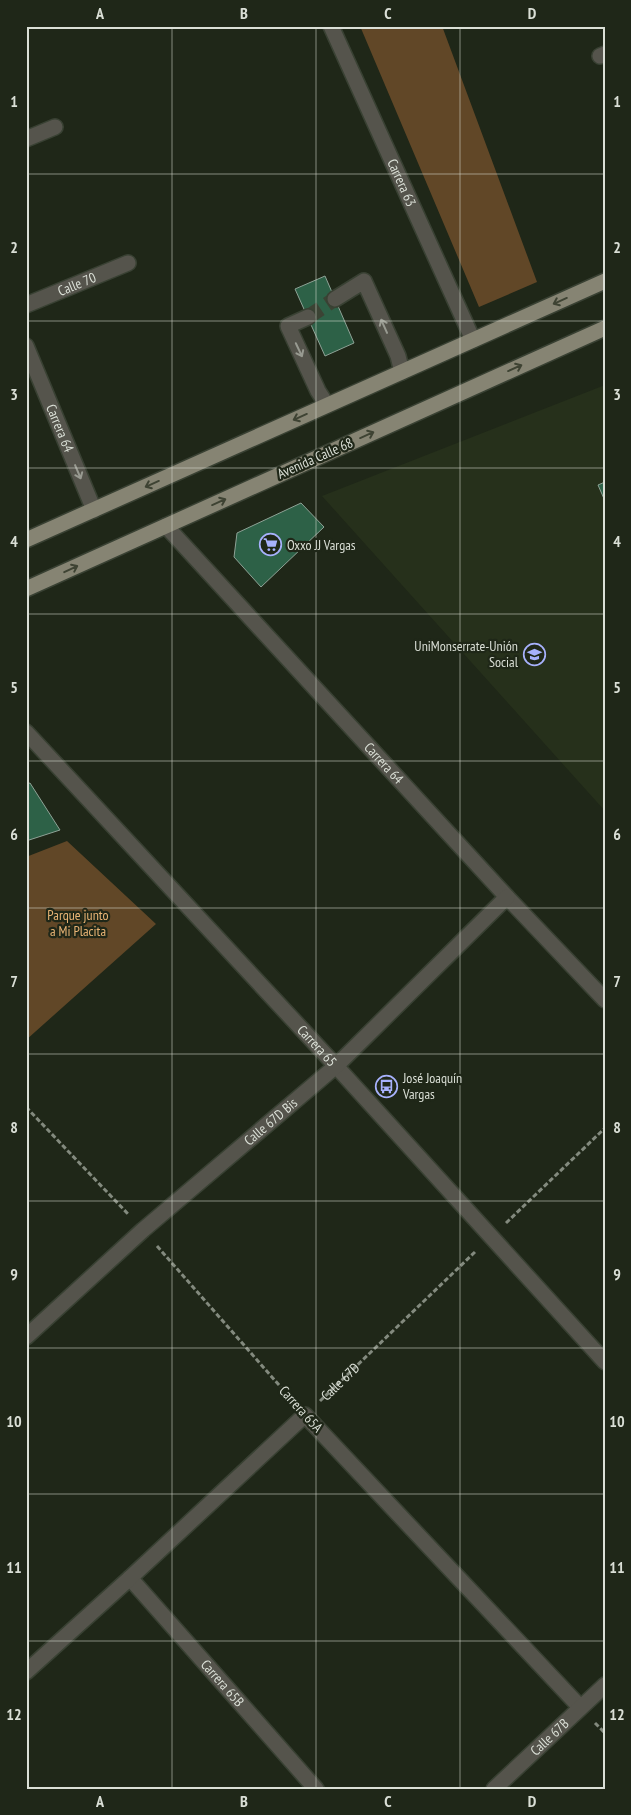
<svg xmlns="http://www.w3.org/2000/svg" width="631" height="1815" viewBox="0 0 631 1815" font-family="'PT Sans Narrow',sans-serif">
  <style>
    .built { fill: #26301b }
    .green { fill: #614727 }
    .building { fill: #2d6147; stroke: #8ea296 }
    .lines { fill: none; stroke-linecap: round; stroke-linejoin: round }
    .minor-tunnel { stroke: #3b4334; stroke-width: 15; stroke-dasharray: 15 8; stroke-linecap: butt }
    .minor-casing { stroke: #394133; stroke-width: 18 }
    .major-casing { stroke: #394133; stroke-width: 18 }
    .path { stroke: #838a7e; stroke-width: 3; stroke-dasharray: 5 2.5; stroke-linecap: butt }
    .minor { stroke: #55544c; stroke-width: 15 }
    .major { stroke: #868473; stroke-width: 15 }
    .oneway { stroke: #3e4333 }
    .oneway2 { stroke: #989a91 }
    .grid { fill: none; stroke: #dadfd6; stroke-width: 1; stroke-opacity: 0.55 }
    .labels { text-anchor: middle; stroke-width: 4.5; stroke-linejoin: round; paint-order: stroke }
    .street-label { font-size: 14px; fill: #dadfd6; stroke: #1f2718 }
    .poi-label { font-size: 14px; fill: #dadfd6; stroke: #1f2718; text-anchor: start }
    .park-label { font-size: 14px; fill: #e9b475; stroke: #1f2718 }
    .neatline { fill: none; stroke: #dadfd6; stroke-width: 2 }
    .grid-label { font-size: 16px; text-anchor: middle; font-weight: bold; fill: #dadfd6 }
  </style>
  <rect width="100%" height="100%" fill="#1f2718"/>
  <path class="built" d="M605,385V811L322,496Z"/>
  <path class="green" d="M360,26H442L537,282L479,307Z
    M67,841L156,924L26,1040V857Z"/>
  <path class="building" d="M325,276L354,343L325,356L295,289Z
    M605,482V501L598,485Z
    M301,503L324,527L261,587L234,557L237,533Z
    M30,783L60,830L26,841V784Z"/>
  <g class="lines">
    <path class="minor-tunnel" d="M308,317L335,299"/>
    <defs>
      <g id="minor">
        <path id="s2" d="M331,26L473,340"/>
        <path d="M600,56L605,54"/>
        <path d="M26,139L55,127"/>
        <path d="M335,299L364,281L398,356L402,372"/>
        <path id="s3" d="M26,305L128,263"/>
        <path d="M308,317L288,326L318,391L327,405"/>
        <path id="s4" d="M26,346L94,510"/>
        <path id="s5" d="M166,526L507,897L605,1000"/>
        <path id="s6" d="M26,732L336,1066L605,1362"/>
        <path id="s7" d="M26,1337L143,1230L336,1066L507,897"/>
        <path id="s8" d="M130,1578L316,1789"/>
        <path d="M26,1672L130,1578L305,1415L580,1707"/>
        <path id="s9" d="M494,1789L605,1685"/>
      </g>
      <path id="major" d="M26,540L605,281
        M26,589L605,328"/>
    </defs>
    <use href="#minor" class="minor-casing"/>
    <use href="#major" class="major-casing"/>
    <g class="path">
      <path d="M26,1107L129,1215"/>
      <path d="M506,1223L605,1128"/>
      <path d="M157,1246L293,1401"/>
      <path id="s1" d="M320,1401L476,1251"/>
      <path d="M595,1723L605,1733"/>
    </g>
    <use href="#minor" class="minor"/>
    <use href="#major" class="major"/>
  </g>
  <defs><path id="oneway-shaft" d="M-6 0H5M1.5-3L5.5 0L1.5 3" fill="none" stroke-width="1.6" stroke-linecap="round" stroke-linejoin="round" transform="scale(1.25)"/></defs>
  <g class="oneway">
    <use href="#oneway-shaft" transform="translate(560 301) rotate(156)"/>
    <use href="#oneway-shaft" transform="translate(515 368) rotate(-24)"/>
    <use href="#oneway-shaft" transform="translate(300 417) rotate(156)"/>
    <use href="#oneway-shaft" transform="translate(367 435) rotate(-24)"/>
    <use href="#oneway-shaft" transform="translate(152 484) rotate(156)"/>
    <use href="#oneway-shaft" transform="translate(219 502) rotate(-24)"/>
    <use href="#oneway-shaft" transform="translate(71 569) rotate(-25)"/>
  </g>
  <g class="oneway2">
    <use href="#oneway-shaft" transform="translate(384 326) rotate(-114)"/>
    <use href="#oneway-shaft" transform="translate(299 350) rotate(65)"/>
    <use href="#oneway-shaft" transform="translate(78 472) rotate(67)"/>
  </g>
  <path class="grid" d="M172,26V1789M316,26V1789M460,26V1789M26,174H605M26,321H605M26,468H605M26,614H605M26,761H605M26,908H605M26,1054H605M26,1201H605M26,1348H605M26,1494H605M26,1641H605"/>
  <defs>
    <symbol id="supermarket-ring" viewBox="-11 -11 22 22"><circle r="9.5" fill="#1f2718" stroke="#a7b1fc" stroke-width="1.5"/><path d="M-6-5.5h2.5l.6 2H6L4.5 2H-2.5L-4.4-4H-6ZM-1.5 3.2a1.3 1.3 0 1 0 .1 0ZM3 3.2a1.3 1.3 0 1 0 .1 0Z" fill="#a7b1fc"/></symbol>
    <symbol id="university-ring" viewBox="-11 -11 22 22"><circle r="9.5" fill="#1f2718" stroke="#a7b1fc" stroke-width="1.5"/><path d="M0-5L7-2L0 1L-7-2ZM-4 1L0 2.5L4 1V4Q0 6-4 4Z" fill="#a7b1fc"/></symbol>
    <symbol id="bus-ring" viewBox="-11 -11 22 22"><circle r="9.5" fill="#1f2718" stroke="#a7b1fc" stroke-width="1.5"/><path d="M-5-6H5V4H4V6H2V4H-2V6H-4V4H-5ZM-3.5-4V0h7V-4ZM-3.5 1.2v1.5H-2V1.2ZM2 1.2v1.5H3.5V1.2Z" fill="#a7b1fc"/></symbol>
  </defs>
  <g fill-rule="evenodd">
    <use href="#supermarket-ring" x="258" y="532" width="25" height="25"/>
    <use href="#university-ring" x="522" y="642" width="25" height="25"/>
    <use href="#bus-ring" x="374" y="1074" width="25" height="25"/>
  </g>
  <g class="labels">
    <g class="street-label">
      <text dy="5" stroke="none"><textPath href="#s2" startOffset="172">Carrera 63</textPath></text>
      <text dy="5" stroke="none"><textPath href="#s3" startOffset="55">Calle 70</textPath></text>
      <text dy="5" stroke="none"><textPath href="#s4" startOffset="89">Carrera 64</textPath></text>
      <text transform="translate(315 458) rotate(-24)" y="5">Avenida Calle 68</text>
      <text dy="5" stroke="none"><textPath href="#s5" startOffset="322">Carrera 64</textPath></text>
      <text dy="5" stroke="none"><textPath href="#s6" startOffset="428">Carrera 65</textPath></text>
      <text dy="5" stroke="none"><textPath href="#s7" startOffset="326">Calle 67D Bis</textPath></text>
      <text dy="5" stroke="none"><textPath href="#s1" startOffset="28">Calle 67D</textPath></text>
      <text transform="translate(301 1409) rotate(48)" y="5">Carrera 65A</text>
      <text dy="5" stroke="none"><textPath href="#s8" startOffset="140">Carrera 65B</textPath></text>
      <text dy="5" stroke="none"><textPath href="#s9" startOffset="76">Calle 67B</textPath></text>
    </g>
    <g class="poi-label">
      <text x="287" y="550">Oxxo JJ Vargas</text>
      <text x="518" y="651" text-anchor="end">UniMonserrate-Unión<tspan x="518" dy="16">Social</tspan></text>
      <text x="403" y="1083">José Joaquín<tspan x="403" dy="16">Vargas</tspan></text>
    </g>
    <g class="park-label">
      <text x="78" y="920">Parque junto<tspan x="78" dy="16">a Mi Placita</tspan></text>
    </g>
  </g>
  <rect width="631" height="1815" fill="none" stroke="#1f2718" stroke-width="55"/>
  <rect x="28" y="28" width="576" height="1760" class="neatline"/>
  <g class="grid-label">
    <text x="100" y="19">A</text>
    <text x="244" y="19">B</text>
    <text x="388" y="19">C</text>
    <text x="532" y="19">D</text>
    <text x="14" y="107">1</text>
    <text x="617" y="107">1</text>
    <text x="14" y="253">2</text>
    <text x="617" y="253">2</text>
    <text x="14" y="400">3</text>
    <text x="617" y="400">3</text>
    <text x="14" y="547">4</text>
    <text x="617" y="547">4</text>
    <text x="14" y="693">5</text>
    <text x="617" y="693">5</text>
    <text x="14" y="840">6</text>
    <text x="617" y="840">6</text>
    <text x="14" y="987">7</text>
    <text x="617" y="987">7</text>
    <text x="14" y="1133">8</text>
    <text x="617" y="1133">8</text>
    <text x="14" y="1280">9</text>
    <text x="617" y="1280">9</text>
    <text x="14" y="1427">10</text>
    <text x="617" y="1427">10</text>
    <text x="14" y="1573">11</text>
    <text x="617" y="1573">11</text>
    <text x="14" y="1720">12</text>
    <text x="617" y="1720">12</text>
    <text x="100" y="1807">A</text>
    <text x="244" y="1807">B</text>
    <text x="388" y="1807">C</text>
    <text x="532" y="1807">D</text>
  </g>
</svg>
